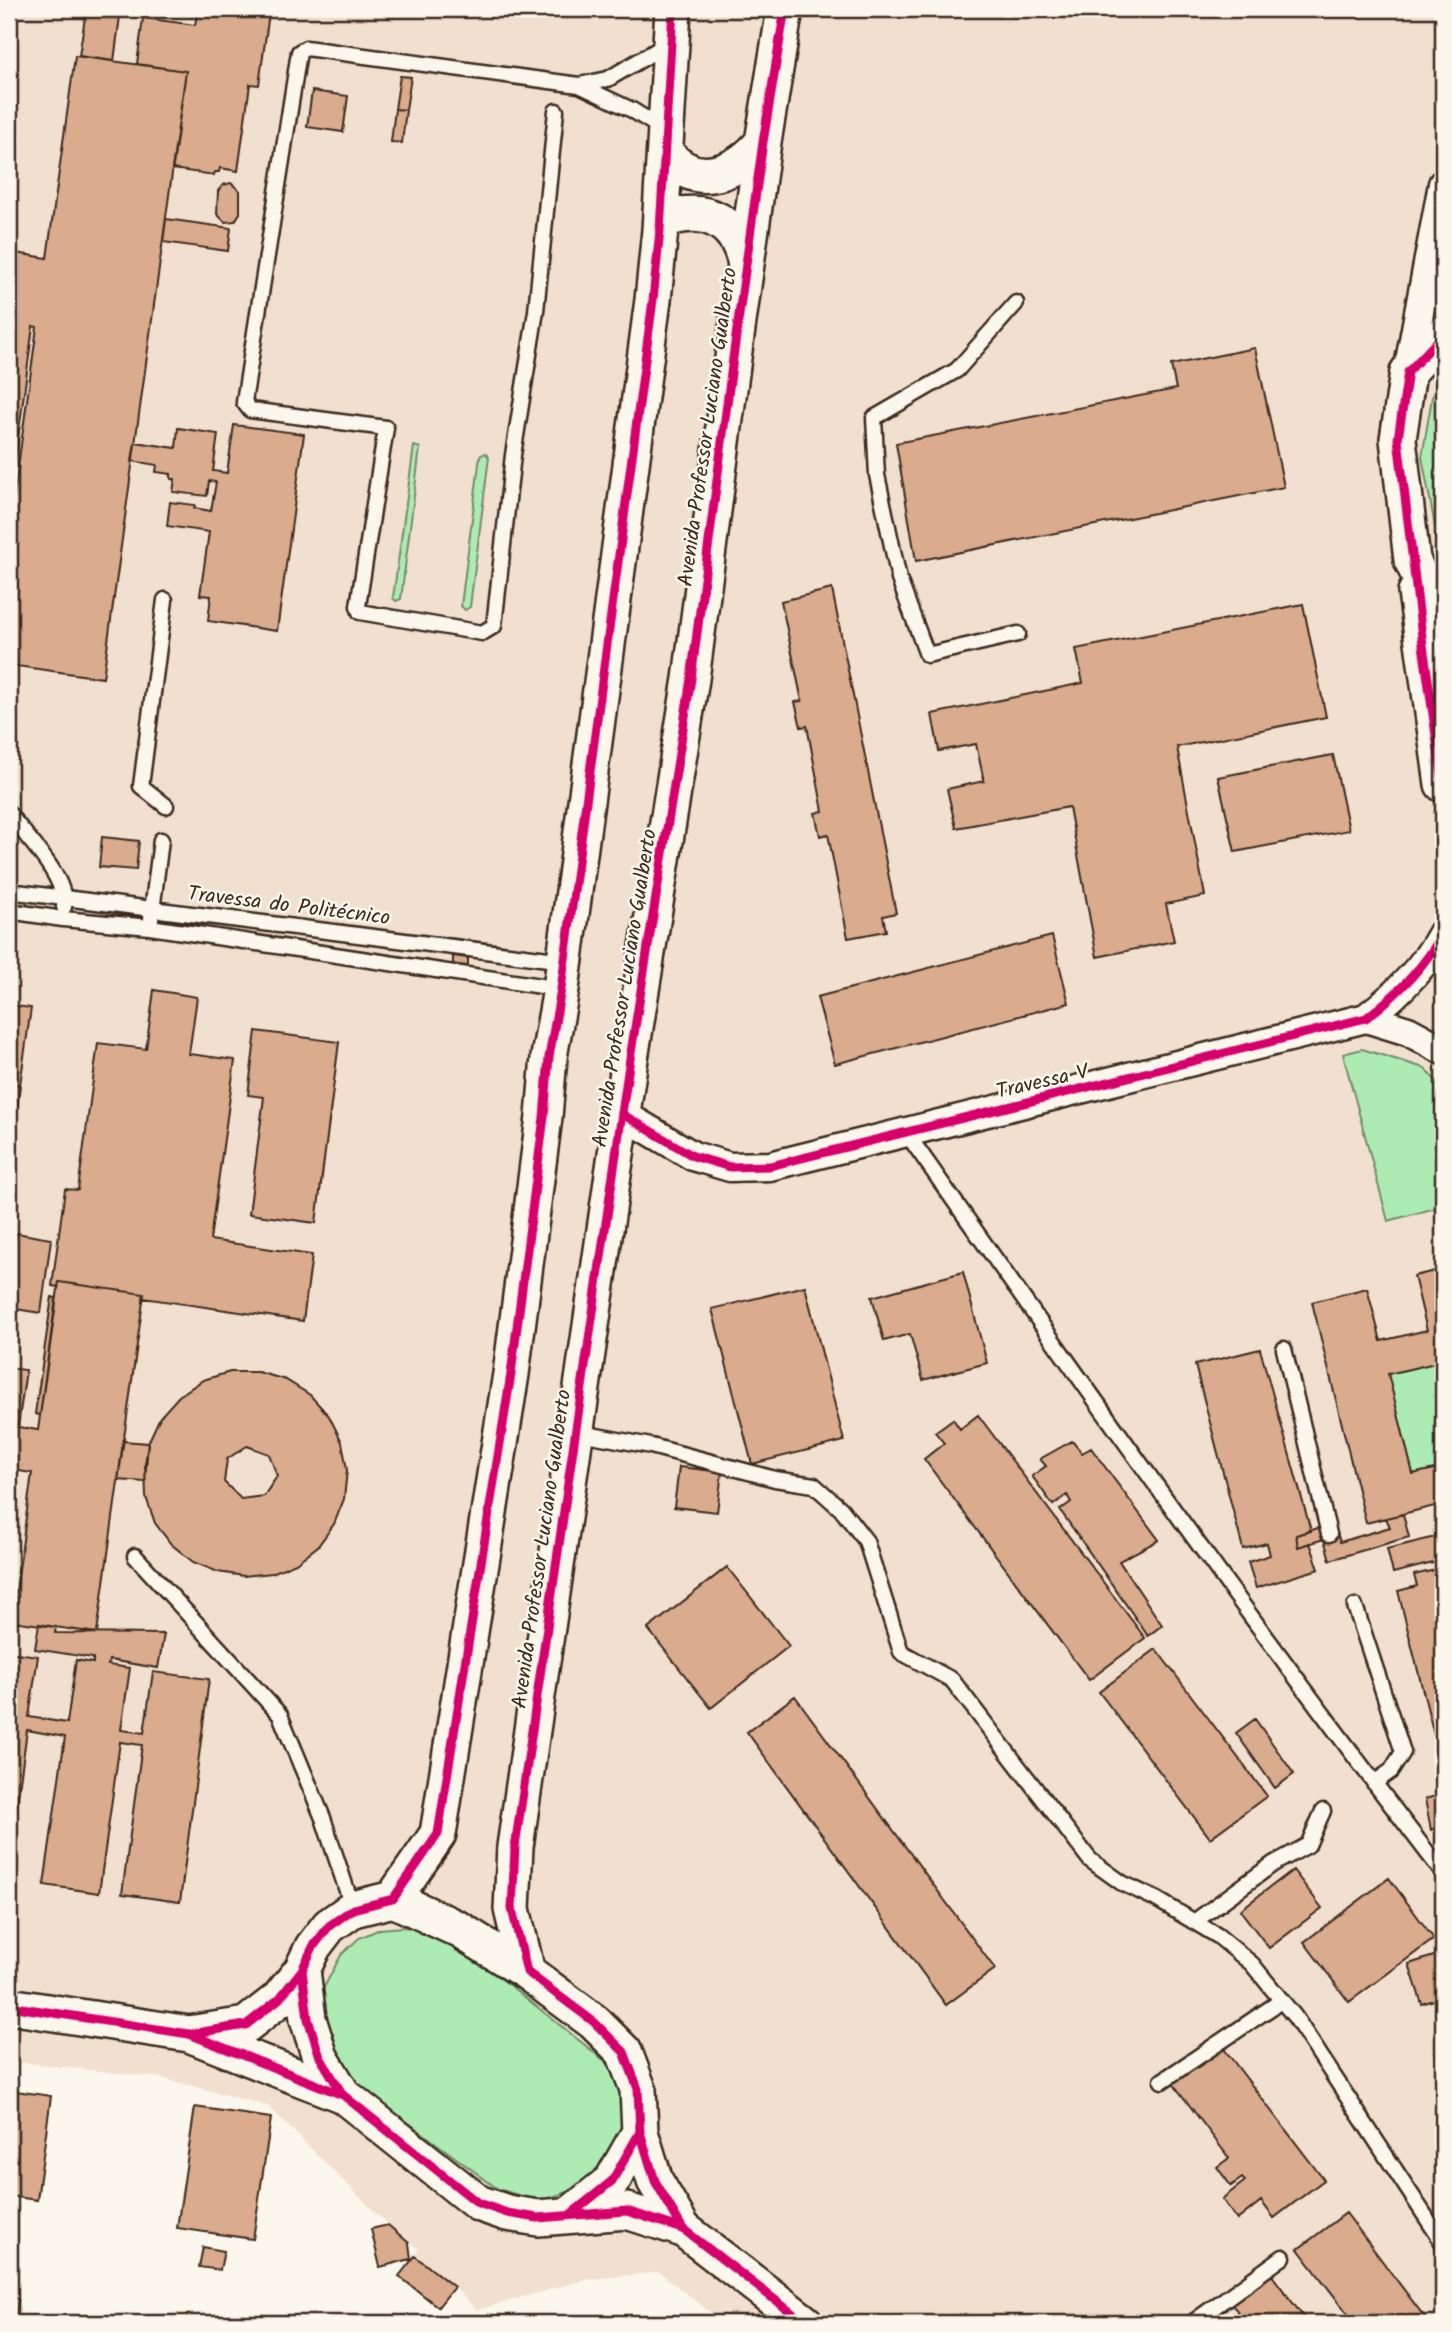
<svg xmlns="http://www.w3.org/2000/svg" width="1452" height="2332" viewBox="0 0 1452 2332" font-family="Kalam,sans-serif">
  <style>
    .built { fill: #f1e0d0 }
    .green { fill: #acecb3; stroke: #748b68; stroke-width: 2 }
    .building { fill: #dbab8d; stroke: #3b2a1e; stroke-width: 2; fill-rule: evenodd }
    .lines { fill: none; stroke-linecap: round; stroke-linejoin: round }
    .service-casing { stroke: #3b2a1e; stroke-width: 19 }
    .minor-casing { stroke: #3b2a1e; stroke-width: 33 }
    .tertiary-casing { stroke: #3b2a1e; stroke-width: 40 }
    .service { stroke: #fbf7ec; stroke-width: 14 }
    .minor { stroke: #fbf7ec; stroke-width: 28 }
    .tertiary { stroke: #fbf7ec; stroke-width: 35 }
    .cycleway-casing { stroke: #fbf7ec; stroke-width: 13 }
    .cycleway { stroke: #d6006c; stroke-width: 9 }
    .labels { text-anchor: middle; stroke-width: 5; stroke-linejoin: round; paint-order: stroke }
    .street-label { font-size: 21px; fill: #3b2a1e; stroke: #fbf7ec }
  </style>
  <rect width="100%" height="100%" fill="#fbf7ec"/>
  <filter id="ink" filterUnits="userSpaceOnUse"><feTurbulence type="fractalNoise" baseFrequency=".0143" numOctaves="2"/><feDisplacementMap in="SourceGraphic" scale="14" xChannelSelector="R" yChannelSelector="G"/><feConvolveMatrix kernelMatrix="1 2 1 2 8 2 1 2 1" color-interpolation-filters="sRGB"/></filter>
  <g filter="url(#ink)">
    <path class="built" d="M9,9H1443V2323H724L659,2272L584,2280L477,2310L454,2287L415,2256L419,2249L388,2225L268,2106L162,2078L9,2061Z"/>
    <path class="green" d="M1443,380V569L1422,457L1432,397Z
      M414,446L420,448L401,599L396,601L393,598Z
      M485,453L489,457L470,607L465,610L461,606L480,456Z
      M1362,1049L1424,1068L1443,1088V1206L1388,1221L1343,1054Z
      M1435,1363L1443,1396V1467L1413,1474L1388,1374Z
      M403,1927L417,1929L459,1945L605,2061L620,2088L625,2112L619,2151L579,2188L549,2198L532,2199L498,2189L355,2083L343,2070L323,2025L321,1993L341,1955L359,1938L380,1929Z"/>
    <path class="building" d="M198,9H238L269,13L259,85L250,84L238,171L220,168L219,172H215L214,175L172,169L186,71L137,64L143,18L195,25Z
      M86,11L120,16L114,61L79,56Z
      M75,56L186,71L103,678L9,665V533L37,327L33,326L15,461L9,459V462V252L47,258Z
      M400,76L411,77L406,110L395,109Z
      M312,91L348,96L343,132L307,127Z
      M395,109L406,110L402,143L391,142Z
      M231,183L240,191V213L235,221L225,222L217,214L218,191L223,185Z
      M166,219L231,228L228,251L163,242Z
      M1255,348L1284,487L916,561L896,443L1176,389L1171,365Z
      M234,425L304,434L277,631L208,621L211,596L200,595L209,532L167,526L170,502L195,505L194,508L211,511L216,482L209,481L207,496L173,492L175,479H171V474L156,472L157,465L132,461L135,442L176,448L178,428L218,434L213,471L227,473Z
      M832,589L896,913L883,916L886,931L848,938L828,834L820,836L815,813L823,811L807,726L801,727L795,702L802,701L781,601Z
      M1303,604L1326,717L1177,747L1205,896L1166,904L1174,941L1097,957L1069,807L956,828L947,789L984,781L976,744L939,751L932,714L1083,683L1076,649Z
      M1333,755L1349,830L1235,852L1218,777Z
      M102,837L139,841L136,870L99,867Z
      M1052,936L1069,1003L835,1064L817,997Z
      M453,956L468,958V966L453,965Z
      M154,990L197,997L189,1054L235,1060L210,1240L312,1255L303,1321L143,1298L144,1294L59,1282L58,1287L52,1286L65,1189L78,1190L98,1043L146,1049Z
      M9,1005L31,1008L20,1085L9,1083Z
      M256,1031L339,1042L316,1223L249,1214L264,1097L248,1095Z
      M9,1083L20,1085L9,1166Z
      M16,1233L51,1239L41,1313L9,1308V1280Z
      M1443,1269V1397L1435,1363L1388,1374L1413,1474L1443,1467V1504L1366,1523L1312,1302L1367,1288L1381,1341L1427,1330L1414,1276Z
      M963,1272L987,1363L923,1380L910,1334L884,1341L872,1297Z
      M59,1282L144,1294L97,1633L12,1621L32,1473L12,1470L9,1493V1368L26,1370L18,1427L38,1430Z
      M805,1286L844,1441L752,1464L712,1309Z
      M52,1297L56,1298L40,1415L35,1414Z
      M1260,1349L1311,1531L1296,1535L1298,1547L1310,1543L1319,1569L1256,1588L1248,1562L1270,1555L1267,1543L1243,1549L1195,1365Z
      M230,1372H258L286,1380L310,1395L329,1416L342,1442L347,1470L344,1499L334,1524L318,1546L296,1563L272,1573L244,1576L218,1572L193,1562L171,1544L155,1523L146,1497L145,1464L148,1443L160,1417L179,1396L203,1380ZM247,1446L269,1454L277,1476L264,1496L241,1499L224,1482L227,1459Z
      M978,1415L1145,1638L1089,1680L924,1459L944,1443L935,1432L953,1419L960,1429Z
      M123,1441L148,1443L145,1482L118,1480Z
      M1072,1441L1082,1453L1091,1448L1159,1540L1119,1561L1162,1625L1148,1636L1060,1510L1071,1502L1067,1495L1053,1505L1032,1476L1046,1466L1040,1459Z
      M679,1467L722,1472L717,1512L674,1507Z
      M1403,1514L1409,1537L1330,1560L1324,1539L1298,1547L1296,1535L1334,1523L1340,1542L1390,1527L1386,1518Z
      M1435,1537L1441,1561L1393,1573L1387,1549Z
      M727,1567L789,1646L711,1708L648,1629Z
      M1443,1568V1771L1398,1591L1417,1586L1414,1575Z
      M39,1624L56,1627L55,1633L164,1634L158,1668L109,1660L108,1665L130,1668L121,1730L144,1733L153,1672L209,1679L180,1902L122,1894L142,1745L120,1742L99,1893L44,1885L65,1737L27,1730L9,1863V1652L38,1656L29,1717L67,1723L76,1660L93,1663V1658L35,1649Z
      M1156,1649L1267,1796L1210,1838L1099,1692Z
      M795,1696L995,1969L946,2005L747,1732Z
      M1255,1719L1294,1774L1275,1788L1236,1733Z
      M1443,1794V1830L1442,1826L1431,1830L1425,1799Z
      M1293,1870L1322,1908L1269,1948L1240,1910Z
      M1389,1878L1434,1939L1349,2002L1304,1942Z
      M1437,1955L1443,1975V1997L1422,2004L1409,1964Z
      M1221,2045L1324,2180L1274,2218L1261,2201L1237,2220L1222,2199L1245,2181L1242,2178L1231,2186L1217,2167L1229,2158L1172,2082Z
      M9,2090L51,2096L37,2200L9,2196Z
      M195,2107L271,2118L253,2239L177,2228Z
      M1346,2213L1429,2323H1355L1298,2249Z
      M388,2225L409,2243L411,2259L380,2267L371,2229Z
      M203,2247L224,2251L220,2270L199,2267Z
      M415,2256L454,2287L438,2307L399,2276Z
      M1271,2274L1308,2323H1246L1232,2304Z
      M9,2292L18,2300L15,2323H9Z"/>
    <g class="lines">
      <defs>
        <path id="service" d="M579,85L608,79L669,43
          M556,111L536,311L513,455L494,626L482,633L360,612L358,606L386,428L250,410L244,402L299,52L306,48L579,85L632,110L664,130
          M1016,303L957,370L874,418L877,475L899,579L927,655L1018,634
          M165,600L141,786L166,806
          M9,814C27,838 67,877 64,907
          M9,891L564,961
          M9,911L63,919L150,927L561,989
          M151,919L161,840
          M905,1131C1081,1381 1257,1631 1443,1873
          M1284,1349L1329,1534
          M575,1432L651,1446L775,1479L814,1485L841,1509L866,1541L901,1652L952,1680L1090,1860L1122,1883L1156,1899L1218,1936L1252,1964L1295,2017L1443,2243
          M135,1556L280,1715L323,1818L353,1909
          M1355,1606L1403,1752L1391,1771L1374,1783
          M1194,1922L1273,1864L1308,1845L1323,1811
          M1162,2081L1281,2001
          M1192,2323L1283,2257"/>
        <path id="minor" d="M1408,372L1443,184
          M1366,1018L1408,1031L1443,1050
          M622,1114L693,1156L730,1167L770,1166L1366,1018C1398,994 1424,968 1443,933"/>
        <path id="tertiary" d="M666,153C694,191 738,173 763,142
          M660,230L666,219C708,205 738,223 746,265
          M1443,335L1408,372L1398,439L1412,560L1443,625
          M1416,592L1443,784
          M393,1899L438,1834L511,1374L544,1117L549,1057L561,989L653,300L660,230L673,9
          M302,1970L308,2019L320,2057L343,2095L478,2203L507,2213L538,2218L627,2211L683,2229
          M527,1972L512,1909L515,1847L629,1065L691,679L733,358L763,142L785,9
          M9,2006L189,2034L343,2095
          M189,2034L246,2025L279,1999L302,1970L313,1947L329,1926L353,1909L393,1899L460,1930L527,1972L594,2022L624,2052L638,2089L640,2132L612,2181L571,2214
          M640,2132L655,2181L683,2229L805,2323"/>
      </defs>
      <use href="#service" class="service-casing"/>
      <use href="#minor" class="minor-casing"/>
      <use href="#tertiary" class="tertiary-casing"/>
      <use href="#service" class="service"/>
      <use href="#minor" class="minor"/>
      <use href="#tertiary" class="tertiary"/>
      <defs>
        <path id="cycleway" d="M1443,335L1408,372L1398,439L1423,645L1443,784
          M622,1114L693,1156L730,1167L770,1166L1366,1018C1398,994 1424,968 1443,933
          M302,1970L308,2019L320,2057L343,2095L478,2203L507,2213L538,2218L627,2211L683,2229
          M9,2006L189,2034L343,2095
          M189,2034L246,2025L279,1999L302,1970L313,1947L329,1926L353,1909L393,1899L438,1834L511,1374L544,1117L549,1057L561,989L653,300L660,230L673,9
          M640,2132L655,2181L683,2229L805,2323
          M571,2214L612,2181L640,2132L638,2089L624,2052L594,2022L527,1972L512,1909L515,1847L629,1065L691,679L733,358L763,142L785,9"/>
      </defs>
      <use href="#cycleway" class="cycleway-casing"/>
      <use href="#cycleway" class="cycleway"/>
    </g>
  </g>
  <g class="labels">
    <g class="street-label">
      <text transform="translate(707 427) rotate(-82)" y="7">Avenida Professor Luciano Gualberto</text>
      <text transform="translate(289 905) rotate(7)" y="7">Travessa do Politécnico</text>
      <text transform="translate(624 988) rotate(-81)" y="7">Avenida Professor Luciano Gualberto</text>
      <text transform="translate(1042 1081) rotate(-13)" y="7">Travessa V</text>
      <text transform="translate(541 1549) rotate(-82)" y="7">Avenida Professor Luciano Gualberto</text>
    </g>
  </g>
  <rect width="1452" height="2332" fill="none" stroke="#fbf7ec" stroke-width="35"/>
  <rect x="18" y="18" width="1417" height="2297" fill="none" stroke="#3b2a1e" stroke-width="2.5" filter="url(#ink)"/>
</svg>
